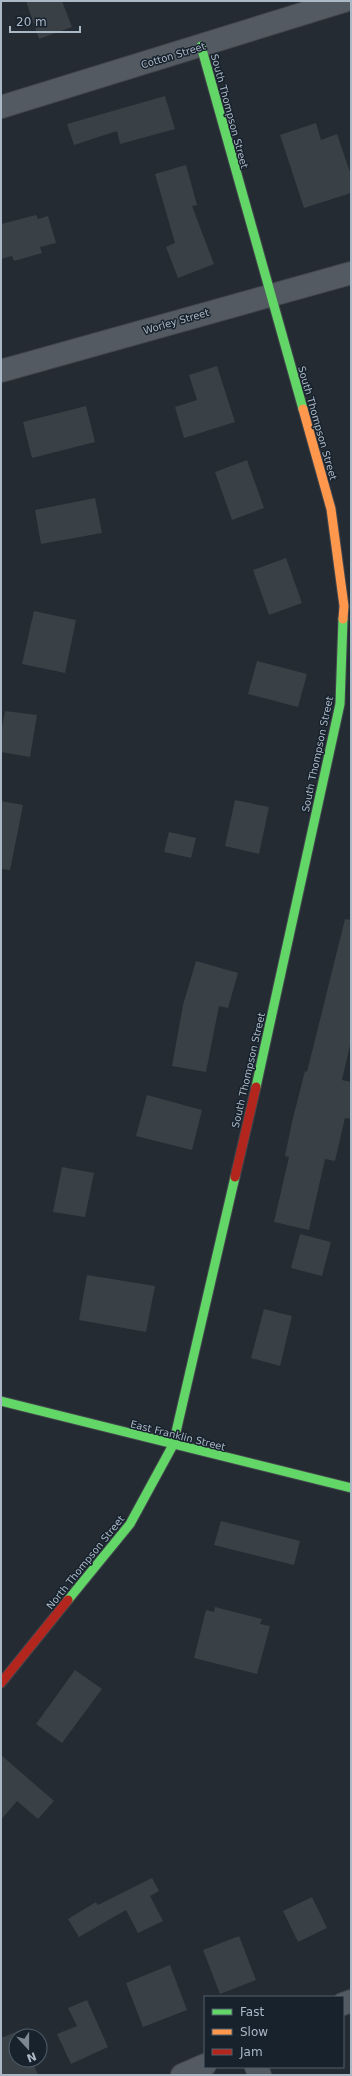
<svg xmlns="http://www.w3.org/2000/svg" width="352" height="2076" viewBox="0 0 352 2076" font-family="'DejaVu Sans',sans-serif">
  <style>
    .building { fill: #394046 }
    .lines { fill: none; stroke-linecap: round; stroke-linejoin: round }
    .street-casing { stroke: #42474d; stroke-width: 24 }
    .fast-casing { stroke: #42474d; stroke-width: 11 }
    .slow-casing { stroke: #42474d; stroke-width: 11 }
    .jam-casing { stroke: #42474d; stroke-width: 11 }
    .street { stroke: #535a61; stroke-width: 22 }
    .fast { stroke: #63d668; stroke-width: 9 }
    .slow { stroke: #ff974d; stroke-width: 9 }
    .jam { stroke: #b3261e; stroke-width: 9 }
    .labels { text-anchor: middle; stroke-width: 3; stroke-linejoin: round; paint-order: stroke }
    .street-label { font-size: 10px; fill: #abb8c6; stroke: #17222d }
  </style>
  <rect width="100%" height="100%" fill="#242b32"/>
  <path class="building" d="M26,1H62L72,27L39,39Z
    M165,96L175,129L120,144L117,131L74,145L67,124Z
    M316,123L321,140L337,134L351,175V193L304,208L280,135Z
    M186,165L197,205L192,206L214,264L178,278L166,247L175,243L155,174Z
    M36,215L38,219L48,216L56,243L40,247L42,253L14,261L12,256L1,259V224Z
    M217,366L235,422L184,438L175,407L197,400L189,375Z
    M86,406L95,442L32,458L23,422Z
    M247,460L264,508L232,520L215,472Z
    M95,498L102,533L41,544L35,510Z
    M286,558L302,603L269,615L253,570Z
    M34,611L76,620L65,673L22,664Z
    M257,661L307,674L298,707L248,694Z
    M5,711L37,715L30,757L1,752V733Z
    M235,800L269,807L259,854L225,846Z
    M1,801L23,805L10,870L1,869Z
    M169,832L196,838L191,858L164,852Z
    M345,919L351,920V1041L342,1080L351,1082V1119L345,1118L335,1161L325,1159L309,1230L274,1222L289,1157L285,1156L292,1122L305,1071L307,1072Z
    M196,961L238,973L228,1008L219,1006L206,1072L172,1066L183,1005Z
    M147,1095L202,1110L192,1150L136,1136Z
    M62,1167L94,1173L85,1217L53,1212Z
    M300,1234L331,1242L322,1276L291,1268Z
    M87,1275L155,1286L146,1332L79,1320Z
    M264,1309L292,1316L280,1366L251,1358Z
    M221,1521L300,1541L294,1565L214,1545Z
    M215,1607L262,1619L260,1624L270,1626L257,1674L194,1658L206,1610L214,1612Z
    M75,1670L102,1689L62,1743L36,1724Z
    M1,1755L54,1801L38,1819L17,1801L1,1820Z
    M152,1878L159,1891L150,1896L163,1921L138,1933L126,1910L79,1937L68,1919L96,1902L98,1905Z
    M312,1897L327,1928L298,1942L283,1911Z
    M239,1936L256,1980L220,1994L203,1950Z
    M170,1965L187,2010L143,2027L126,1983Z
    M87,2000L108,2047L71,2064L57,2034L77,2026L68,2008Z
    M21,2030L23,2036H16V2060H32L38,2075H1V2038Z"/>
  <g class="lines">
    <defs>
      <path id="street" d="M1,107L344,1
        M1,371L351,273
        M343,2004L351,2001
        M256,2067L260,2075
        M182,2075L205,2065"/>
      <path id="fast" d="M201,46L303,409
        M256,1087L340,704L343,619
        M1,1401L351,1488
        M68,1600L130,1524L173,1445L235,1177"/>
      <path id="slow" d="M303,409L331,509L344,606L343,619"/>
      <path id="jam" d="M235,1177L256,1087
        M1,1683L68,1600"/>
    </defs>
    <use href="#street" class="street-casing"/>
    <use href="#fast" class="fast-casing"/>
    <use href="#slow" class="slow-casing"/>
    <use href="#jam" class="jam-casing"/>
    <use href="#street" class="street"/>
    <use href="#fast" class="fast"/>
    <use href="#slow" class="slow"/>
    <use href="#jam" class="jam"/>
  </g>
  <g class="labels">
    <g class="street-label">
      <text transform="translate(173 55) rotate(-17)" y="4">Cotton Street</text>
      <text transform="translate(230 111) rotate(75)" y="4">South Thompson Street</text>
      <text transform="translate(176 321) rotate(-16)" y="4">Worley Street</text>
      <text transform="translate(318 423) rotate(74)" y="4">South Thompson Street</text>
      <text transform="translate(317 754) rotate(-78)" y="4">South Thompson Street</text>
      <text transform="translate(248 1070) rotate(-77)" y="4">South Thompson Street</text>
      <text transform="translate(178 1435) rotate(14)" y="4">East Franklin Street</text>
      <text transform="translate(85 1562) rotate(-51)" y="4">North Thompson Street</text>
    </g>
  </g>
  <rect width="352" height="2076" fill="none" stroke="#abb8c6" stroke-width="4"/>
  <rect x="204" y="1996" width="140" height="72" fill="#17222d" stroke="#525e6a"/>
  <rect x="212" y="2009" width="20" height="6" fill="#63d668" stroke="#525e6a"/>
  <text x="240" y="2016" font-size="12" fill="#abb8c6">Fast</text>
  <rect x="212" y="2029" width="20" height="6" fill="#ff974d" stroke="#525e6a"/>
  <text x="240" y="2036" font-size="12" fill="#abb8c6">Slow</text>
  <rect x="212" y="2049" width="20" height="6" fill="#b3261e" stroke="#525e6a"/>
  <text x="240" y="2056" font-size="12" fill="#abb8c6">Jam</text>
  <g transform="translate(28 2048) rotate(159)"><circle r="19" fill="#17222d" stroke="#525e6a"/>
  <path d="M0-3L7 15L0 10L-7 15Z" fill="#7c8792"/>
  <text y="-6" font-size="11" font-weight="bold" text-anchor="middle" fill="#abb8c6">N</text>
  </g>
  <path d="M10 26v6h70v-6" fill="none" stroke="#abb8c6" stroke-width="2"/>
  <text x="16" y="26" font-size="12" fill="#abb8c6" stroke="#17222d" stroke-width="3" paint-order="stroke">20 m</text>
</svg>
